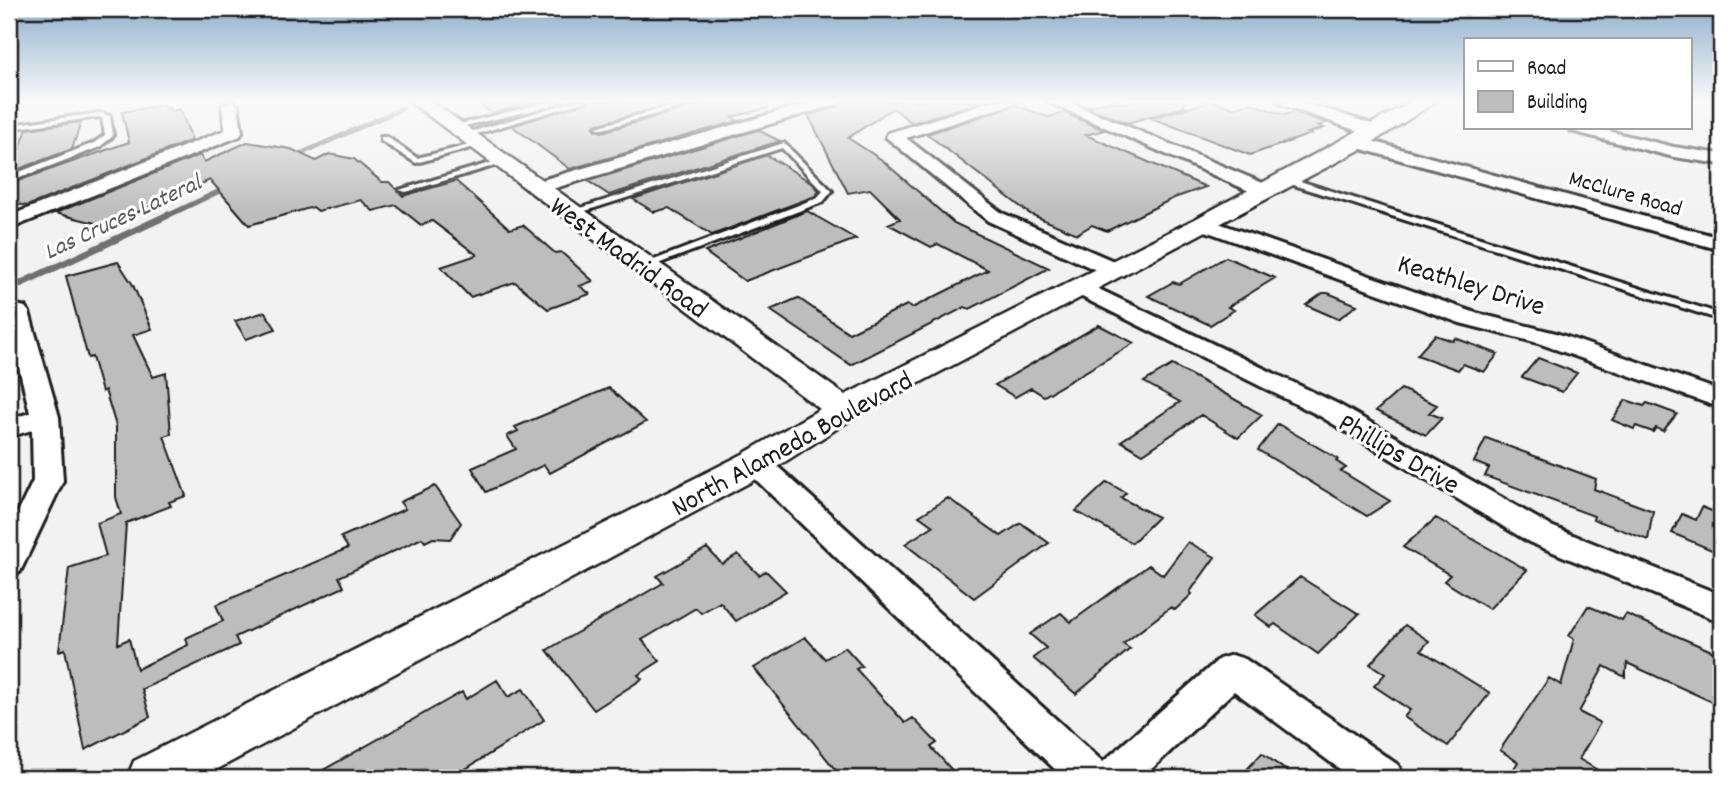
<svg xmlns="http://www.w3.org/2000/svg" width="1730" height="787" viewBox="0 0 1730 787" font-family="Dekko,sans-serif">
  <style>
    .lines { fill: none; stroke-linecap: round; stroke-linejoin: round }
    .stream-far1 { stroke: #707070; stroke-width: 5 }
    .stream { stroke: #707070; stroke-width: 7 }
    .building { fill: #bdbdbd; stroke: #1c1c1c; stroke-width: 2 }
    .service-casing { stroke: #1c1c1c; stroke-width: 6 }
    .minor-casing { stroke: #1c1c1c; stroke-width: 6 }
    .tertiary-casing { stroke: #1c1c1c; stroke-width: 5 }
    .service { fill: #fff; fill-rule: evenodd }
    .minor { fill: #fff; fill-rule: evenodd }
    .tertiary { fill: #fff; fill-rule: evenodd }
    .labels { text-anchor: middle; stroke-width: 6; stroke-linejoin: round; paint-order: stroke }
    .far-street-label { font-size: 23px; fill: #1c1c1c; stroke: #fff }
    .far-water-label { font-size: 24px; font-style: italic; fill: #5b5b5b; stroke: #fff }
    .street-label { font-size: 28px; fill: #1c1c1c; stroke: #fff }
  </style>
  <rect width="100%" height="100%" fill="#f2f2f2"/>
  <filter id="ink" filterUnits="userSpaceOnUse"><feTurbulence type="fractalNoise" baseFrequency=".0143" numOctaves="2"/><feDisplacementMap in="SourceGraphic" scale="14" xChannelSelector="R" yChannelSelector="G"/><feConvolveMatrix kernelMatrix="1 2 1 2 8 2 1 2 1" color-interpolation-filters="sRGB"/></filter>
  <g filter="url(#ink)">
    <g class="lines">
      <path class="stream-far1" d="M291,158L403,108
        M165,217L228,187"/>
      <path class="stream" d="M9,289L168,215"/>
    </g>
    <path class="building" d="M474,101H542L492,113Z
      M589,101H681L594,126L595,130L602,132L702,104L704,101H767L768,108L732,117L738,121L570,169L512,126Z
      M843,101H984L912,123L893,108L848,138L882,160L954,223L1049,268L970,309L965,307L851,365L770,310L798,298L849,333L907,305L912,308L988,270L938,244L931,247L888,224L900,219L870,189L848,193L808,115L838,107Z
      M1109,101L1124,103L1133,101H1184V107L1127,123L1087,107Z
      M1212,101L1234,108L1250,103L1285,115L1294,112L1326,123L1318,126L1324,128L1308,133L1311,134L1250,155L1151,118Z
      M164,105L165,109L169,108L170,111L180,109L192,140L27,206L9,202L13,197L9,191V184L129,142L122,112Z
      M1015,105L1048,117L1065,113L1104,130L1086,135L1206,187L1174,198L1107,231L1092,225L1077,234L1030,214L927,134Z
      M81,122L72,149L11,172L27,129Z
      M758,130L780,141L609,195L588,181Z
      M247,142L291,149L316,161L329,154L354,159L382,182H389L403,196L456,181L510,229L523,225L555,253L561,252L593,281L580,286L590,294L548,309L515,282L470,297L441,267L477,255L432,221L421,225L396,205L373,211L361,200L318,211L313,207L249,225L210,180L107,226L55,213L200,155L204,162Z
      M767,155L812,183L819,191L815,196L712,235L669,208L654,212L633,199Z
      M807,211L856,239L745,281L705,252Z
      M1226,257L1275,278L1228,307L1234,310L1210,325L1148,296L1173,282L1179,284Z
      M118,262L133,285L152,329L133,335L153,377L166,373L171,434L164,436L186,496L169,502L171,506L126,523L118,644L129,639L137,669L188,645L186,638L223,621L216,605L348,548L341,537L405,509L400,502L435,486L461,523L450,539L433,538L425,542L422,538L339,577L344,587L235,637L239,645L142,689L150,717L85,750L65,649L59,651L69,568L106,556L97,523L121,514L116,497V426L105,390L102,392L92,357L88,358L66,276Z
      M1323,293H1328L1357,305L1338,319L1306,305Z
      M265,312L276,329L246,339L235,321Z
      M1099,325L1134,343L1044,396L1031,388L1015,397L995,385Z
      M1435,335L1453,341L1455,338L1498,354L1484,372L1463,364L1458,370L1417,355Z
      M1538,358L1577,373L1562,392L1522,377Z
      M1172,365L1227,395L1262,415L1238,438L1201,415L1143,454L1121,441L1180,402L1144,382Z
      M609,388L646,422L550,473L544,465L486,492L472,468L516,449L507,436L518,431L515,427Z
      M1401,389L1437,405L1429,413L1442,418L1426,435L1376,411Z
      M1626,400L1644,406L1647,403L1677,414L1663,431L1656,428L1653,432L1636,426L1634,429L1612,420Z
      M1278,424L1338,459L1336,461L1346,468L1341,471L1390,501L1367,516L1258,450Z
      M1486,438L1596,479L1594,489L1653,511L1648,540L1593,519L1594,516L1485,476L1489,468L1474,462Z
      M1107,482L1126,493L1121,498L1158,517L1132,543L1076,511Z
      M948,498L1001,536L1021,523L1049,543L974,598L905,544L933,526L919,516Z
      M1702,507L1721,515V554L1672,533L1682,514L1696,520Z
      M1436,518L1527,570L1489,609L1444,581L1450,575L1403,547Z
      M1188,542L1215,557L1190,592L1192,594L1175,610L1171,607L1123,644L1130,649L1076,694L1033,658L1046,648L1030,634L1061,613L1071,622L1149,565L1163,575Z
      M707,548L722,564L738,554L759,575L766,571L786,591L736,621L720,602L701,613L696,608L642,640L660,661L638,675L642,679L594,710L547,650L663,583L657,576Z
      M1300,577L1359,614L1318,654L1275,624L1271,627L1255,615Z
      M1588,606L1622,620L1626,614L1721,655V706L1627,663L1625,677L1604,666L1579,712L1600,723L1579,759L1611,778H1508L1518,762L1500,750L1549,678L1561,685L1574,639L1569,636Z
      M1405,625L1429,641L1421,650L1490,693L1448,746L1404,717L1410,710L1374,686L1385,674L1370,664Z
      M805,637L825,659L845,647L862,666L856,669L905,723L913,718L937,743L931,747L959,778H842L754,668Z
      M497,680L508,697L523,689L544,720L451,778H309L462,692L466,699Z
      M1262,753L1296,778H1239Z"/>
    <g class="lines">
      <defs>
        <path id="service" d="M575,101H586L470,136L463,134Z
          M690,101H701L603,129L596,127Z
          M548,102L552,104L551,106L456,128L452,126Z
          M100,113L110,116L113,136L100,147L9,182V176L94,143L105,135L102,118L100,117L9,129V125Z
          M381,137H387L417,158L481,142L485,144L416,163L381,141Z
          M784,143L832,191L823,202L647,268H639L638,266L817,198L823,191L782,148L573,215H567L565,213Z
          M500,160L507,162L406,192L399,190Z
          M1284,176L1721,314V320L1281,181L1280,179Z"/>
        <path id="minor" d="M9,101H19L15,107L9,109Z
          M232,101L238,105L242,132L240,136L9,229V216L225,130L222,105Z
          M816,101H840L837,104L542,192L535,194L526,188L528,184Z
          M992,101H1015L1012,104L906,138L1002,213L1123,265L1126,270L1123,275H1107L988,221L886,137L888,133Z
          M1046,101H1067L1270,186L1272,190L1270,194H1256Z
          M1278,101H1301L1381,127L1383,131L1375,136L1369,135L1281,104Z
          M1569,128H1596L1674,147L1721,154V164L1674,157L1571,131Z
          M1357,137L1721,238V250L1351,146L1349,142Z
          M1204,218L1476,313L1556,333L1721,391V408L1538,343L1460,323L1197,228L1194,224L1197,220Z
          M1082,281L1338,404L1551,526L1721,595V622L1529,542L1320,416L1074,293L1071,288L1074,283Z
          M17,305L25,307L29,312L59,417L63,481L20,572L9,575V531L33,481L32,430L9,437V419L30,413L9,326V307Z
          M756,453L766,456L1103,762L1219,659L1232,655L1245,659L1398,765L1404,778H1352L1234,691L1142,778H1064L746,470L742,463L746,456Z"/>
        <path id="tertiary" d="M409,101H431L845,395L1195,219L1413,101H1437L1365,147L855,417L769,472L201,778H127L134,761L743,454L820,409Z"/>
      </defs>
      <use href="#service" class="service-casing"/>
      <use href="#minor" class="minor-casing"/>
      <use href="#tertiary" class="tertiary-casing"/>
      <use href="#service" class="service"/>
      <use href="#minor" class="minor"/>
      <use href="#tertiary" class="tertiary"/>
    </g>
  </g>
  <linearGradient id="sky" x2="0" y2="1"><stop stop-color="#8eafce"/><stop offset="0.48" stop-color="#f9f9f9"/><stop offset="1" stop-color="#f9f9f9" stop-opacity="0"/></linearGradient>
  <rect width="1730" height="211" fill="url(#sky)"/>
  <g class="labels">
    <g class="far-street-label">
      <text transform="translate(1626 192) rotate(16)" y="8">McClure Road</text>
    </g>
    <g class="far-water-label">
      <text transform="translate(122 216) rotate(-25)" y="8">Las Cruces Lateral</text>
    </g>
    <g class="street-label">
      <text transform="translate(630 256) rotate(36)" y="10">West Madrid Road</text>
      <text transform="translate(1472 283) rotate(17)" y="10">Keathley Drive</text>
      <text transform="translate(791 442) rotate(-29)" y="10">North Alameda Boulevard</text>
      <text transform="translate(1400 452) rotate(30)" y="10">Phillips Drive</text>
    </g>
  </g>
  <rect width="1730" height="787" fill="none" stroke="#fff" stroke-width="35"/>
  <rect x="18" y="18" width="1695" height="752" fill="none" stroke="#1c1c1c" stroke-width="2.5" filter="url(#ink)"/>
  <rect x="1464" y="38" width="228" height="91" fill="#ffffff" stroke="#a4a4a4" stroke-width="2"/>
  <rect x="1478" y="61" width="35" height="10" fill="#ffffff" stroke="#a4a4a4" stroke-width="2"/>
  <text x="1527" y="74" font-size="21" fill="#1c1c1c">Road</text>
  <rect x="1478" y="91" width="35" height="21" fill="#bdbdbd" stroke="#a4a4a4" stroke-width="2"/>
  <text x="1527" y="108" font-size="21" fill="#1c1c1c">Building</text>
</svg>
